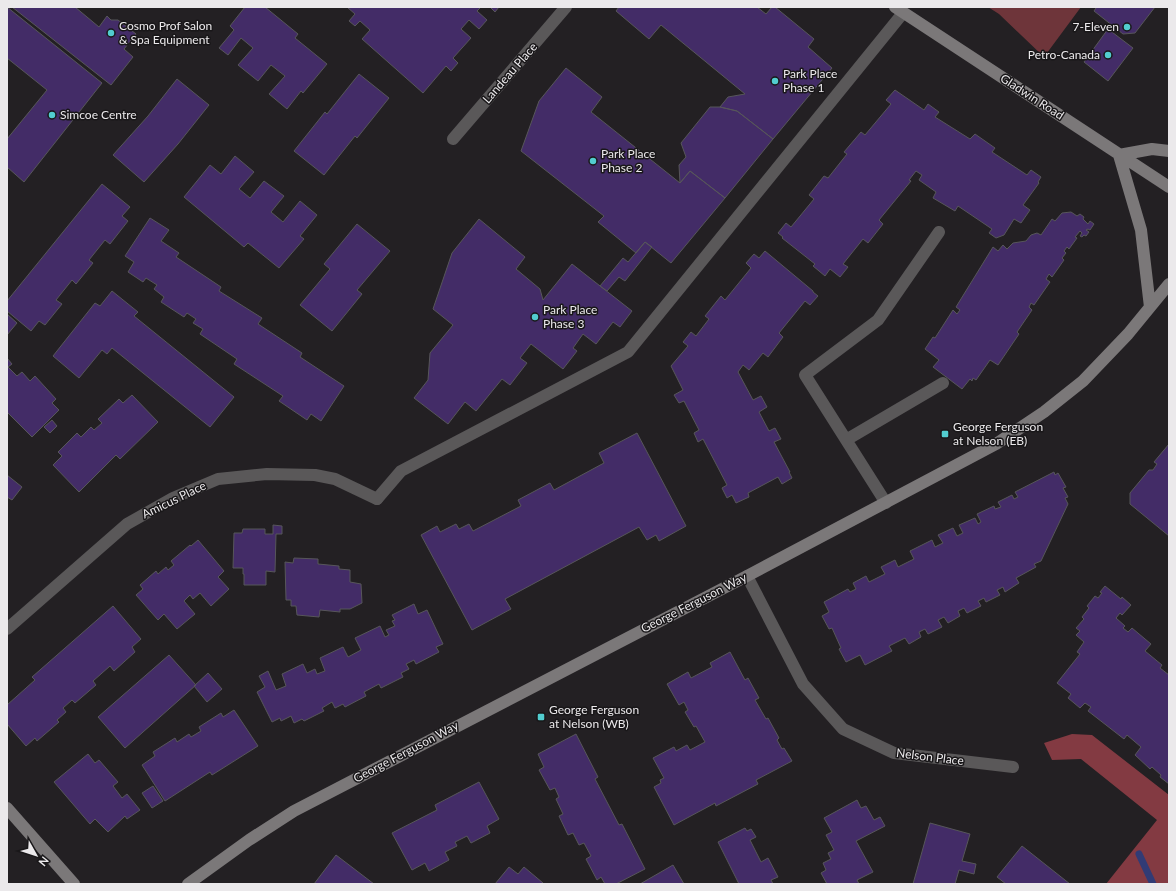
<svg xmlns="http://www.w3.org/2000/svg" width="1176" height="891" viewBox="0 0 1176 891" font-family="Lato,sans-serif">
  <style>
    .green { fill: #6e353a }
    .forest { fill: #833a42 }
    .lines { fill: none; stroke-linecap: round; stroke-linejoin: round }
    .stream { stroke: #313b75; stroke-width: 7 }
    .building { fill: #432c67; stroke: #57565a }
    .lane { stroke: #5a5859; stroke-width: 12 }
    .street { stroke: #5a5859; stroke-width: 12 }
    .secondary { stroke: #7b7879; stroke-width: 12 }
    .poi-dot { fill: #52cdcf; stroke: #191719; stroke-width: 1.5 }
    .labels { text-anchor: middle; stroke-width: 3; stroke-linejoin: round; paint-order: stroke }
    .poi-label { font-size: 12px; fill: #ebe9eb; stroke: #191719; text-anchor: start }
    .street-label { font-size: 12px; fill: #ebe9eb; stroke: #191719 }
  </style>
  <rect width="100%" height="100%" fill="#232023"/>
  <path class="green" d="M988,7H1081L1044,57L999,14Z"/>
  <path class="forest" d="M1072,734L1092,735L1169,795V884H1106L1157,820L1081,759L1052,760L1044,743Z"/>
  <g class="lines">
    <path class="stream" d="M1139,854L1153,884"/>
  </g>
  <path class="building" d="M7,7L102,83L24,182L7,167V139L47,90L7,58Z
    M12,7H75L99,27L107,16L111,20H118L136,34L124,49L133,57L111,85Z
    M245,7H265L298,34L295,38L327,64L303,93L301,91L287,109L269,94L285,76L271,65L258,81L238,65L253,48L241,38L228,55L219,48L234,30L230,26Z
    M347,7H481L477,11L487,20L479,29L469,20L461,29L471,38L453,58L458,63L451,71L446,66L423,93L362,39L370,30L360,21L355,26L349,21L355,14Z
    M490,7H499L495,12Z
    M619,7H757L766,14L772,7H775L814,39L808,47L832,68L773,139L737,111L720,107L728,97L745,94L661,25L649,39L616,11Z
    M1095,7H1155L1135,33L1123,34L1094,11L1096,8Z
    M1108,29L1133,48L1108,81L1084,62Z
    M566,68L602,97L591,112L680,183L690,171L725,198L671,263L645,242L636,253L598,222L604,216L521,151L539,101Z
    M359,74L389,98L357,138L355,136L324,175L294,151L325,112L327,114Z
    M177,79L209,105L178,144L144,182L113,155L148,116Z
    M895,90L924,110L928,104L939,112L935,117L970,139L975,134L995,148L992,152L1027,175L1031,170L1041,177L1038,182L1039,183L1023,205L1030,210L1021,223L1014,219L1004,235L996,238L989,233L992,229L958,206L955,211L933,198L936,192L919,180L922,175L916,171L909,180L911,181L879,220L883,224L868,243L863,239L843,264L848,267L840,277L830,269L825,276L813,266L815,264L782,238L783,237L778,233L786,223L791,227L814,199L809,195L824,176L828,178L847,154L844,152L861,132L865,135L891,104L886,100Z
    M710,107H720L737,111L773,139L725,198L690,171L680,183L679,165L686,157L681,143Z
    M235,156L254,172L239,189L250,198L264,181L284,196L271,212L283,222L300,201L317,215L300,236L304,239L279,268L248,243L244,247L184,197L210,165L221,174Z
    M102,184L130,207L122,216L128,221L110,244L105,240L89,260L93,263L76,284L72,280L56,300L62,304L45,325L39,321L31,331L7,311V301Z
    M1071,212L1077,216L1080,214L1084,217L1083,219L1088,224L1090,221L1094,224L1090,230L1088,229L1086,230L1089,232L1086,236L1084,235L1082,237L1080,236L1082,233L1080,231L1075,237L1077,238L1069,249L1067,247L1064,251L1066,253L1062,258L1064,260L1052,277L1049,274L1046,279L1050,282L1034,305L1031,303L1029,307L1032,310L1017,332L1019,334L998,365L990,360L976,380L973,378L972,381L970,379L962,389L933,367L939,360L925,349L933,337L935,338L953,310L957,314L960,310L956,307L993,247L998,251L1003,245L1007,249L1013,243L1026,241L1031,235L1037,233L1041,235L1052,219L1055,221L1062,213Z
    M150,218L169,230L161,241L179,253L176,257L221,287L219,291L262,318L258,324L302,353L300,357L344,386L321,421L311,414L307,420L279,401L283,396L234,364L237,359L200,334L203,329L193,323L196,319L187,313L184,317L161,302L164,297L154,289L157,285L146,278L143,282L128,272L134,262L125,256Z
    M479,219L525,257L516,269L540,289L543,300L572,264L632,311L620,327L613,322L596,344L583,334L573,348L577,351L563,369L531,344L520,358L527,363L510,385L502,379L476,411L465,402L448,424L414,398L428,380L430,353L453,325L433,309L452,253Z
    M357,224L390,251L357,290L362,294L332,331L300,305L330,269L324,264Z
    M645,242L652,247L625,281L619,277L607,291L600,286L623,258L628,262Z
    M765,251L813,291V292L818,296L810,305L805,301L779,333L783,337L768,357L763,353L749,370L743,365L738,372L753,400L761,396L767,407L759,412L769,431L775,428L781,439L774,442L790,472H789L792,478L782,484L778,477L748,493L749,497L736,503L732,495L727,498L722,488L727,485L703,439L698,442L694,433L699,430L684,401L679,403L674,395L683,390L671,366L688,346L683,342L691,332L696,336L709,319L705,316L721,296L725,300L751,268L746,263L754,254L759,258Z
    M112,291L138,312L134,316L234,397L210,427L112,348L107,354L102,350L79,378L53,356L95,303L100,306Z
    M7,314L17,323L7,335Z
    M7,358L12,364L8,367L17,376L22,372L30,381L35,376L56,399L52,403L59,410L32,437L7,412Z
    M132,395L158,422L120,459L116,455L79,492L53,465L62,456L58,452L77,433L81,437L91,427L94,430L102,423L98,419L119,399L123,403Z
    M52,420L57,426L50,433L44,427Z
    M637,433L686,526L659,541L656,535L647,540L639,527L505,599L511,609L472,630L421,535L437,526L440,532L456,524L459,529L469,524L473,531L521,506L518,500L550,483L554,490L604,463L599,453Z
    M1169,444V536L1130,504V493L1149,470H1153L1157,464L1154,462Z
    M1054,472L1055,475L1058,473L1066,487L1063,488L1068,497L1065,498L1068,504L1041,561L1034,564L1036,567L1016,578L1019,583L1005,592L1003,587L997,590L1000,595L986,602L984,598L978,601L981,606L967,613L964,608L958,611L960,616L948,623L944,617L938,620L942,627L928,634L925,629L919,632L921,637L909,644L905,638L889,646L892,651L865,665L860,655L846,662L839,649L841,648L832,628L829,629L822,616L829,612L824,602L848,589L850,592L856,589L853,583L866,576L869,582L885,574L881,567L895,560L898,567L914,559L910,551L932,540L935,547L943,543L938,535L953,528L957,536L963,533L959,525L975,518L978,524L981,522L977,514L994,506L995,509L1001,507L998,502L1012,495L1014,499L1018,497L1015,492Z
    M7,475L22,487L12,500L7,497Z
    M273,525L282,526V534H276L275,572L266,571V585H244V574H243V568H233L234,533H242L243,529H265V534H273Z
    M198,540L224,571L218,577L229,589L211,606L200,593L193,599L190,595L184,601L195,614L177,629L164,614L158,620L136,595L143,589L140,585L156,571L158,574L166,567L168,570L174,565L171,561L190,545L191,546Z
    M294,558L318,559V564L339,566V569L350,570V582L361,584L362,603L350,609H340V612L320,610L319,617L297,615L296,606H291V600H286L285,562L293,563Z
    M1105,586L1121,599L1122,597L1131,605L1122,615L1120,613L1116,618L1125,626L1123,628L1128,632L1132,628L1151,644L1145,651L1162,665L1160,668L1169,675V784L1160,777L1161,775L1152,767L1150,769L1135,755L1141,747L1127,735L1124,739L1088,711L1091,707L1085,703L1080,708L1068,698L1071,694L1057,683L1080,654L1077,652L1084,642L1076,635L1080,631L1076,628L1084,619L1082,617L1089,608L1087,606L1095,596L1098,598L1102,593L1100,592Z
    M414,604L418,614L427,610L443,644L436,647L439,652L416,664L414,660L406,664L409,669L401,673L403,677L381,688L379,684L364,692L366,696L345,707L343,704L335,708L332,702L322,708L324,711L304,721L302,719L294,723L291,716L281,721L280,718L272,722L257,692L265,687L259,676L268,671L276,690L286,686L282,674L303,664L307,673L315,669L317,674L325,671L320,658L343,647L348,657L361,650L355,638L380,626L385,637L389,635L386,630L395,626L392,621L395,620L392,615Z
    M113,606L141,639L132,647L135,652L114,671L110,666L93,681L96,685L75,703L72,700L63,708L66,712L57,720L59,722L37,741L35,738L26,746L7,724V705L35,680L32,677Z
    M730,652L745,680L748,678L759,698L755,700L766,719L768,718L779,738L777,740L782,749L784,748L792,761L756,780L758,784L716,806L715,803L674,825L654,787L661,783L660,780L664,778L653,758L674,747L676,751L687,745L690,750L705,742L696,726L694,727L685,712L688,710L684,702L679,705L667,684L688,672L691,678L712,667L710,663Z
    M169,655L196,685L125,748L98,717Z
    M208,673L222,689L207,702L194,686Z
    M234,710L258,746L212,775L210,772L165,801L142,765L155,756L153,752L175,738L177,742L189,734L191,737L201,731L199,727L221,713L223,717Z
    M576,734L598,777L595,779L619,825L622,824L645,869L616,884H605L601,877L597,880L586,859L591,856L584,843L579,845L573,833L568,835L559,816L563,814L556,799L559,797L555,788L550,790L539,770L544,767L538,754Z
    M88,754L95,763L99,760L118,782L113,786L122,798L127,794L140,810L127,819L125,816L108,832L95,819L90,824L54,782Z
    M479,782L499,819L487,826L490,833L471,843L467,836L455,842L457,846L445,852L449,860L429,871L425,863L412,870L392,833L437,810L435,805Z
    M153,786L163,801L152,808L142,793Z
    M857,800L861,808L866,806L874,820L880,817L885,826L856,841L873,872L857,880L859,884H827L821,873L826,870L823,863L831,859L828,853L834,850L826,835L832,832L824,818Z
    M930,823L970,834L962,861L976,864L974,874L959,870L955,884H913Z
    M745,828L747,831L751,829L756,837L750,840L761,862L768,858L778,877L771,880L773,884H739L718,842Z
    M1022,846L1070,884H1006L997,877Z
    M336,855L374,884H314Z
    M673,865L684,884H640Z
    M509,867L518,874L524,867L543,883L542,884H495Z"/>
  <g class="lines">
    <path class="lane" d="M846,440L943,383
      M377,499L401,471L628,352L903,13
      M886,503L805,375L878,320L939,232"/>
    <path class="street" d="M453,139L566,7
      M747,576L803,684L843,729L894,753L1013,767
      M7,629L127,524L173,498L218,479L267,474L315,475L335,479L377,499"/>
    <path class="secondary" d="M895,7L1169,187
      M1119,155L1141,230L1150,307
      M1119,155L1152,149L1169,151
      M7,808L74,884
      M188,884L249,840L294,811L747,576L996,444L1044,412L1083,381L1128,334L1169,284"/>
  </g>
  <g class="poi-dot">
    <circle cx="1127" cy="27" r="4"/>
    <circle cx="111" cy="33" r="4"/>
    <circle cx="1108" cy="55" r="4"/>
    <circle cx="775" cy="81" r="4"/>
    <circle cx="52" cy="115" r="4"/>
    <circle cx="593" cy="161" r="4"/>
    <circle cx="535" cy="317" r="4"/>
    <rect x="941" y="430" width="8" height="8" rx="2"/>
    <rect x="537" y="713" width="8" height="8" rx="2"/>
  </g>
  <g class="labels">
    <g class="poi-label">
      <text x="119" y="30">Cosmo Prof Salon<tspan x="119" dy="14">&amp; Spa Equipment</tspan></text>
      <text x="1119" y="31" text-anchor="end">7-Eleven</text>
      <text x="1100" y="59" text-anchor="end">Petro-Canada</text>
      <text x="783" y="78">Park Place<tspan x="783" dy="14">Phase 1</tspan></text>
      <text x="60" y="119">Simcoe Centre</text>
      <text x="601" y="158">Park Place<tspan x="601" dy="14">Phase 2</tspan></text>
      <text x="543" y="314">Park Place<tspan x="543" dy="14">Phase 3</tspan></text>
      <text x="953" y="431">George Ferguson<tspan x="953" dy="14">at Nelson (EB)</tspan></text>
      <text x="549" y="714">George Ferguson<tspan x="549" dy="14">at Nelson (WB)</tspan></text>
    </g>
    <g class="street-label">
      <text transform="translate(510 73) rotate(-49)" y="4">Landeau Place</text>
      <text transform="translate(1032 97) rotate(33)" y="4">Gladwin Road</text>
      <text transform="translate(174 500) rotate(-26)" y="4">Amicus Place</text>
      <text transform="translate(694 603) rotate(-27)" y="4">George Ferguson Way</text>
      <text transform="translate(406 752) rotate(-28)" y="4">George Ferguson Way</text>
      <text transform="translate(930 757) rotate(7)" y="4">Nelson Place</text>
    </g>
  </g>
  <rect width="1176" height="891" fill="none" stroke="#ebe9eb" stroke-width="16"/>
  <g transform="translate(36 855) rotate(129)" stroke="#191719" stroke-width="3" paint-order="stroke">
  <path d="M0-3L7 15L0 10L-7 15Z" fill="#ebe9eb"/>
  <text y="-6" font-size="11" font-weight="bold" text-anchor="middle" fill="#ebe9eb">N</text>
  </g>
</svg>
